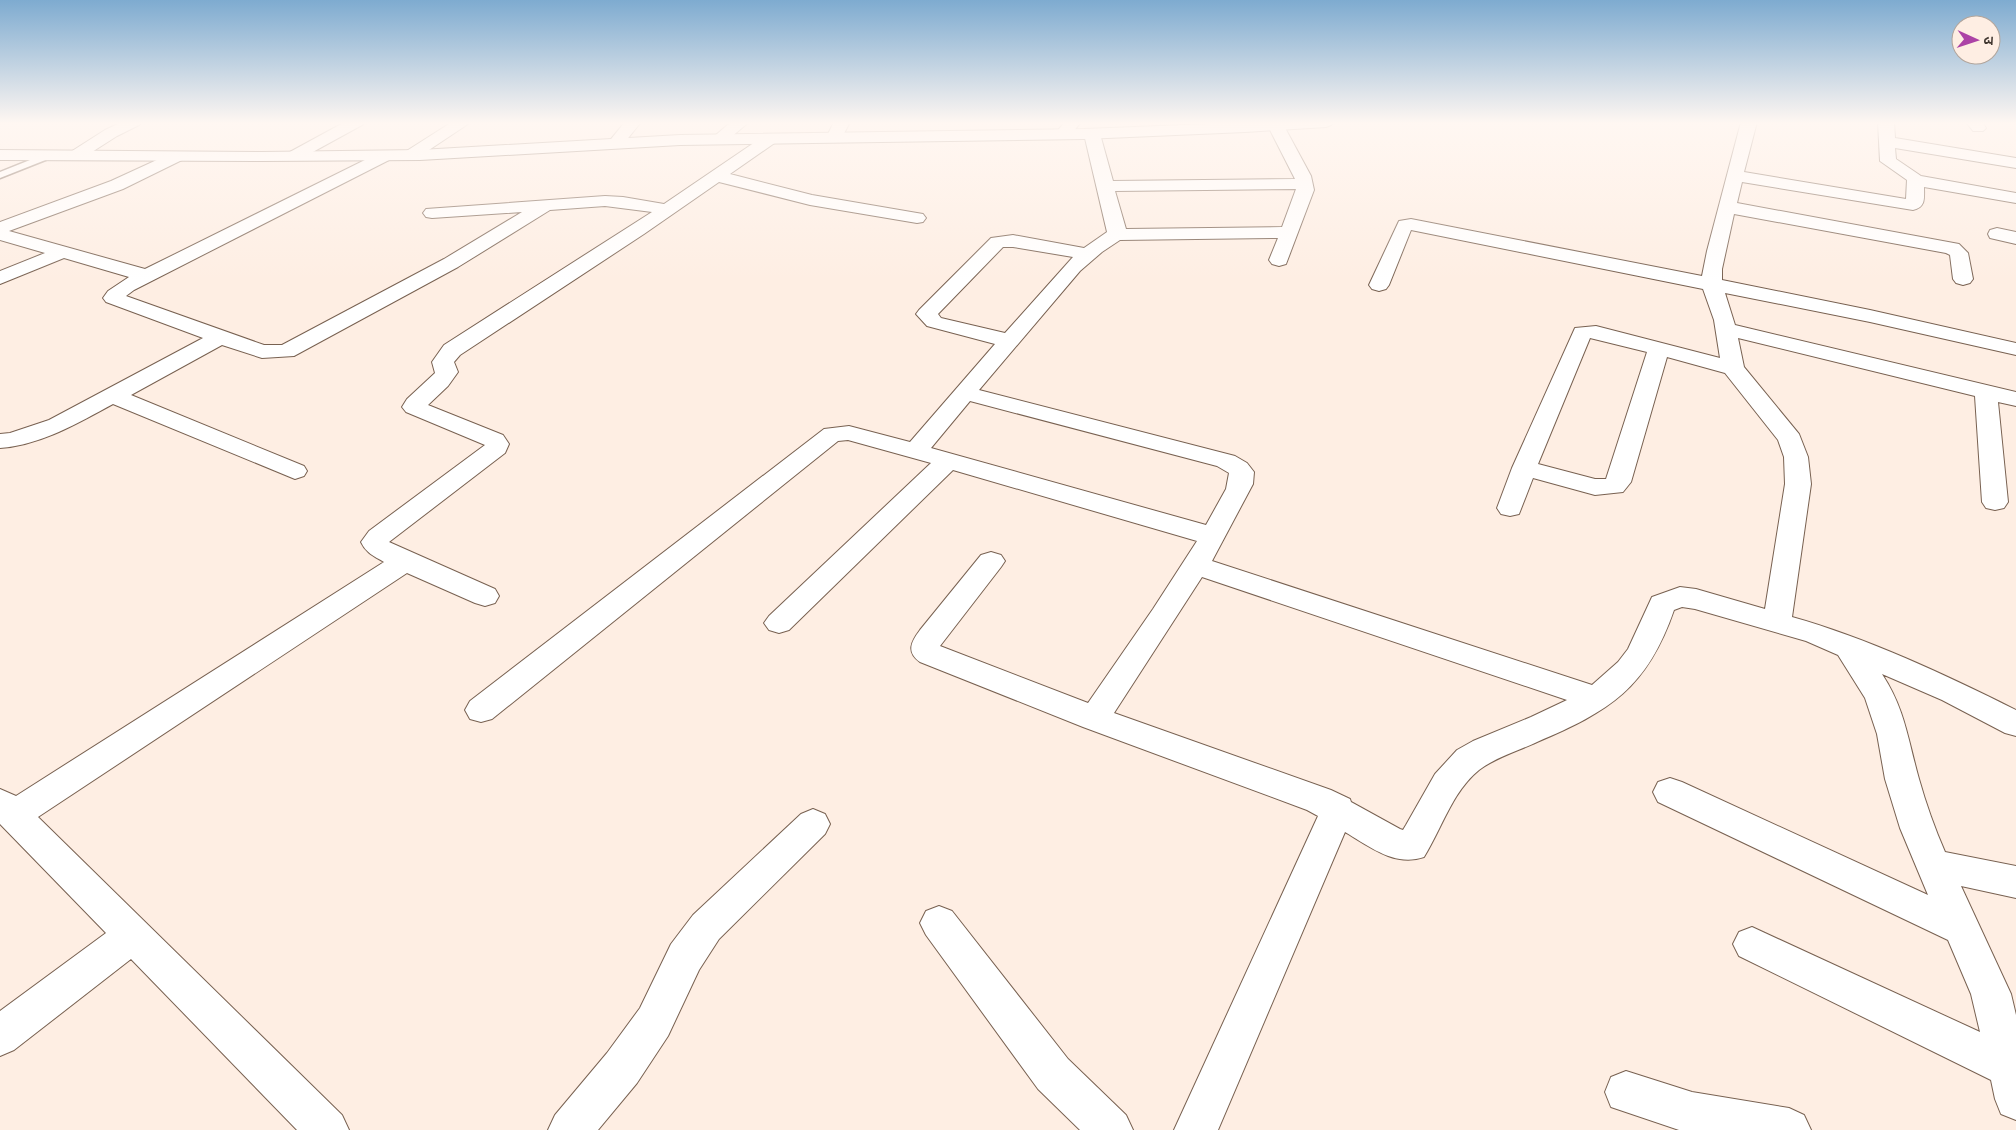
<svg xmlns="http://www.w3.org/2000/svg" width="2016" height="1130" viewBox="0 0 2016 1130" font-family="Lato,'Noto Sans Devanagari',sans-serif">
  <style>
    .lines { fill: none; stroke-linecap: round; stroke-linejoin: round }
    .service-casing { stroke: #786151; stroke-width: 3 }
    .minor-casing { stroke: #786151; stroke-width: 2 }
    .tertiary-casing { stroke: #786151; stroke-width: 2 }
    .service { fill: #fff; fill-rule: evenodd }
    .minor { fill: #fff; fill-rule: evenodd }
    .tertiary { fill: #fff; fill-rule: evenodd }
  </style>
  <rect width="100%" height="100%" fill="#feeee3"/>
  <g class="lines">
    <defs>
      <path id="service" d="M50,152L54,155L53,157L0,178V172Z"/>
      <path id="minor" d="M122,122H142L139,125L117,136L81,159H69L67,156L69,153L105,130Z
        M345,122H365L362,125L300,159H288L286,156L288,153Z
        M452,122H471L417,158H405L403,155L405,152Z
        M625,122H641L621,147H609L607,144Z
        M731,122H749L724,143H712L710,140Z
        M834,122H850L840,141H828L826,138Z
        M1065,122H1081L1068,138H1056L1054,135Z
        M1273,122L1281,123L1284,126L1311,176L1314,190L1286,264L1279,266L1272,264L1269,260L1278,238L1120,240L1102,252L1080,271L979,390L1235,456L1247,463L1254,472L1253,484L1212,561L1592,685L1618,662L1628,649L1652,597L1680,587L1696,589L1765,609L1785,484L1784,457L1778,440L1725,373L1667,357L1631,482L1623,492L1595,495L1533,478L1519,514L1510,516L1501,514L1497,508L1512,468L1575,328L1596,326L1720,358L1714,320L1703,289L1411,230L1389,285L1386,289L1379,291L1372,289L1369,285L1399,221L1411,219L1702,276L1707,251L1741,122H1757L1744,172L1906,199L1907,180L1880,161L1878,122H1894L1895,138L2016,158V168L1895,148L1896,159L1921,176L2016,193V203L1924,187C1924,198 1926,207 1913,210L1742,182L1737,203L1959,244L1968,253L1973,279L1970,283L1963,285L1956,283L1953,279L1950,255L1946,253L1734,214L1722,269V280L1870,310L2016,343V355L1870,322L1725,293L1735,325L2016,392V406L1998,402L2008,502L2004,508L1995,510L1986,508L1982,502L1975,396L1738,338L1744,367L1799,434L1808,457L1811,484L1792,617C1867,638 1946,675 2016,710V736L2005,733L1942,700L1882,674C1905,709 1908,740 1919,779C1926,804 1935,829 1945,852L2016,866V898L1961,886L2011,994L2016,1015V1120L2001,1114L1995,1099L1991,1080L1739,956L1733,944L1739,932L1752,927L1980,1032L1971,994L1948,940L1658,802L1653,792L1658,782L1670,778L1682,782L1928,895L1900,828L1885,779L1877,734L1865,698L1838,655L1806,641L1695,609L1682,607L1674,610C1647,688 1610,711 1537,742C1518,751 1496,757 1479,770C1452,792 1442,828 1424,857C1395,867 1370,847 1345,832L1218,1130H1174L1318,816L1307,810L1083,727L920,662C906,652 911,642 920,630L981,555L991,552L1001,555L1005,561L1001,567L940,646L1088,703L1153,609L1197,541L953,470L789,630L779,633L769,630L764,623L769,616L931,463L848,440L838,441L492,719L481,722L470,719L465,710L470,701L824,429L849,426L910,442L995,344L927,326L916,314L919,310L991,238L1013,235L1084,248L1107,232L1084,134L1086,131H1098L1100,134L1113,181L1295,179L1268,126ZM1296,189L1282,227L1126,229L1115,191ZM1003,247H1013L1073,257L1005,333L941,318L938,314ZM1590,338L1647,352L1606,479H1595L1538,464ZM970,401L1217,466L1229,473L1226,489L1206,525L931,448ZM1202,577L1567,700L1531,717L1473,741L1457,750L1435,774L1406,825L1403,830L1400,829L1351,802L1350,799L1331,790L1114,713Z
        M1966,122H1982L1986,128L1983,131H1973Z
        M770,134L776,136L778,139L776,142L730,174L812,195L917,213L923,214L926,218L923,222L917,223L810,205L719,182L644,234L460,355L454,362L458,372L448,386L428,405L503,435L509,444L505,453L389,542L495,589L499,596L495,603L485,606L475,603L407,573L38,817L342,1115L349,1130H297L131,959L14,1050L0,1056V1011L106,933L0,824V789L16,796L384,562C374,556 366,553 361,542L369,531L485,445L406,412L402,407L407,399L435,373L432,362L444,345L652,212L605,206L550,210L458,267L294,356L262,358L222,345L131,395L304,466L307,471L304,476L295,479L113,404C78,423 41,445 0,448V434L10,433L49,420L203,338L106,302L103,298L108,291L129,277L64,258L0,284V271L45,253L0,240V222L111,181L172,153H184L186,156L184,159L123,189L9,231L145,269L381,152H393L395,155L393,158L134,290L126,296L264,345H282L444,259L522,212L432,218L426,217L423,213L426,209L605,196L623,197L664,204L764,136Z
        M1997,228L2016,232V244L1990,238L1988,234L1990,230Z
        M813,809L825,814L830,824L825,834L719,939L699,970L668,1036L637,1083L598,1130H548L555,1115L607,1053L640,1008L671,944L693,915L801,814Z
        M939,906L952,911L1068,1059L1126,1115L1133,1130H1080L1038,1089L926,935L920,923L926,911Z
        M1626,1071L1692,1092L1789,1108L1804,1115L1811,1130H1679L1611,1107L1605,1092L1611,1077Z"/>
      <path id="tertiary" d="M1260,122H1334L1331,125L1326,127L1245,132L1084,139L680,145L420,160L262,161L0,160V150L262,152L420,150L680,135L1084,129Z"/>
    </defs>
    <use href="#service" class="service-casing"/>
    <use href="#minor" class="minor-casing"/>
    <use href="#tertiary" class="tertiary-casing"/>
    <use href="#service" class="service"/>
    <use href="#minor" class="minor"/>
    <use href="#tertiary" class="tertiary"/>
  </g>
  <linearGradient id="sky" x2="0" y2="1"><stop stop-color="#7eabd0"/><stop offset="0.44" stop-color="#fff7f2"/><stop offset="1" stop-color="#fff7f2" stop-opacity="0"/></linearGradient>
  <rect width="2016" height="280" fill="url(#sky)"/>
  <g transform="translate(1976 40) rotate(93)"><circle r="24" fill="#feeee3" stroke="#b2a59b"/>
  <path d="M0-4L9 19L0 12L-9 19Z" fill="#ac43a6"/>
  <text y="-8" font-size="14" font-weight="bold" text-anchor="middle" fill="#413730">उ</text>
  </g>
</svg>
